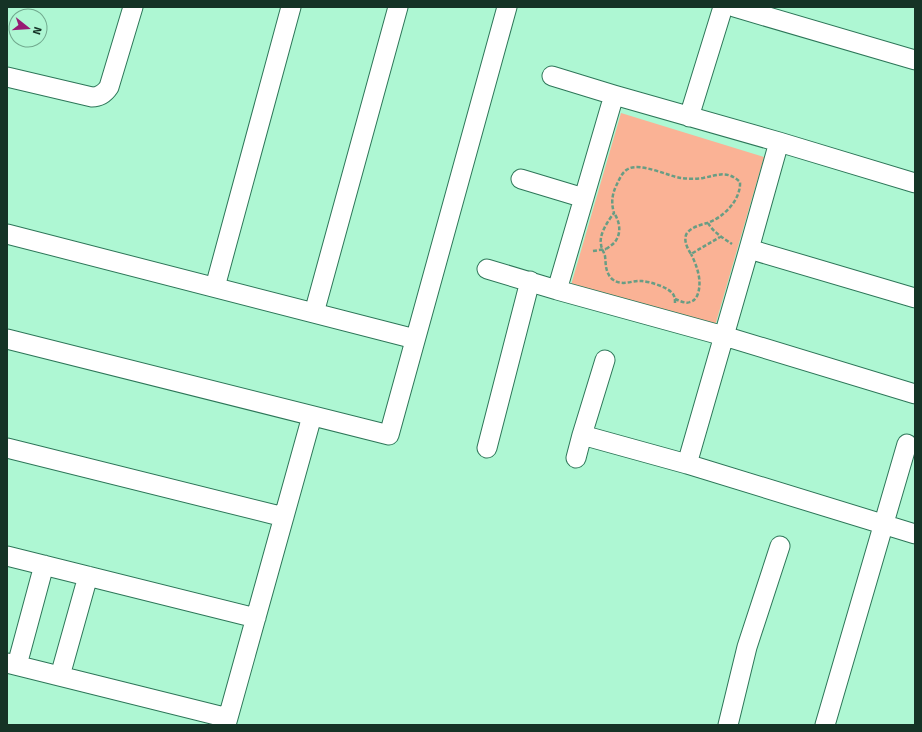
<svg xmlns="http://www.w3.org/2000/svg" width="922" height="732" viewBox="0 0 922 732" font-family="Signika,sans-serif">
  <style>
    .green { fill: #fab295 }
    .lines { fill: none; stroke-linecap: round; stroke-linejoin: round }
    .minor-casing { stroke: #2d7658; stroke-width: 21 }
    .path { stroke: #689d84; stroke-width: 2.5; stroke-dasharray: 4 2; stroke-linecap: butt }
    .minor { stroke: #fff; stroke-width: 19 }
    .path-bridge { stroke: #689d84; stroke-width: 2.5; stroke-dasharray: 4 2; stroke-linecap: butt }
  </style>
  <rect width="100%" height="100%" fill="#aef7d3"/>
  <path class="green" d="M621,113L764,157L715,326L571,285Z"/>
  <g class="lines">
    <defs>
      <path id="minor" d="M734,7L915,60
        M552,76L614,95L779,142L915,183
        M7,77L92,97C100,97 105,93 109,87L133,7
        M689,117L723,7
        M521,179L584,198
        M7,234L415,339
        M749,249L915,298
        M487,269L557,290L724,336L915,394
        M215,287L291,7
        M557,290L614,95
        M314,313L398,7
        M7,339L389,435L507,7
        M582,435L605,360
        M7,448L284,517
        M487,448L530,281
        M576,458L582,435L687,464L749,249L779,142
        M687,464L915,534
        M7,556L256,618
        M7,663L228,718
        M17,665L44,565
        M60,676L88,576
        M226,725L312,416
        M728,725L747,647L780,546
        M825,725L907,444"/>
    </defs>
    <use href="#minor" class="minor-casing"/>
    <path class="path" d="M708,223C713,232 723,238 732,244
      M606,249C609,247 612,245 614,243C622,234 620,222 614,213
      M675,299C680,301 686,304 690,302C694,301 695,299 697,296C703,282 697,266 691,254
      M675,303C675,300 675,297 673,294C668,287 651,282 642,281C632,280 622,287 612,279C605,272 606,264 605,256C604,252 601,248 601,244C599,234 608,221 614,213C611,203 612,195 616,186C619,180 622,172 628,169C640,162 668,176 681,178C688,179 696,179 703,178C718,175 727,170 740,182C741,200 723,218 707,223C700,225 692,227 687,233C683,239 687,248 691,254L720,237"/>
    <use href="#minor" class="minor"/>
    <path class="path-bridge" d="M593,251L606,249"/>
  </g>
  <rect width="922" height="732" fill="none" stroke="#153326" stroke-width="16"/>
  <g transform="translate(28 28) rotate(107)"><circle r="19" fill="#aef7d3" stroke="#71a98e"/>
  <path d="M0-3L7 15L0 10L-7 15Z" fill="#971b73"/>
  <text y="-6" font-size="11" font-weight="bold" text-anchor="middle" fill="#153326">N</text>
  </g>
</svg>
